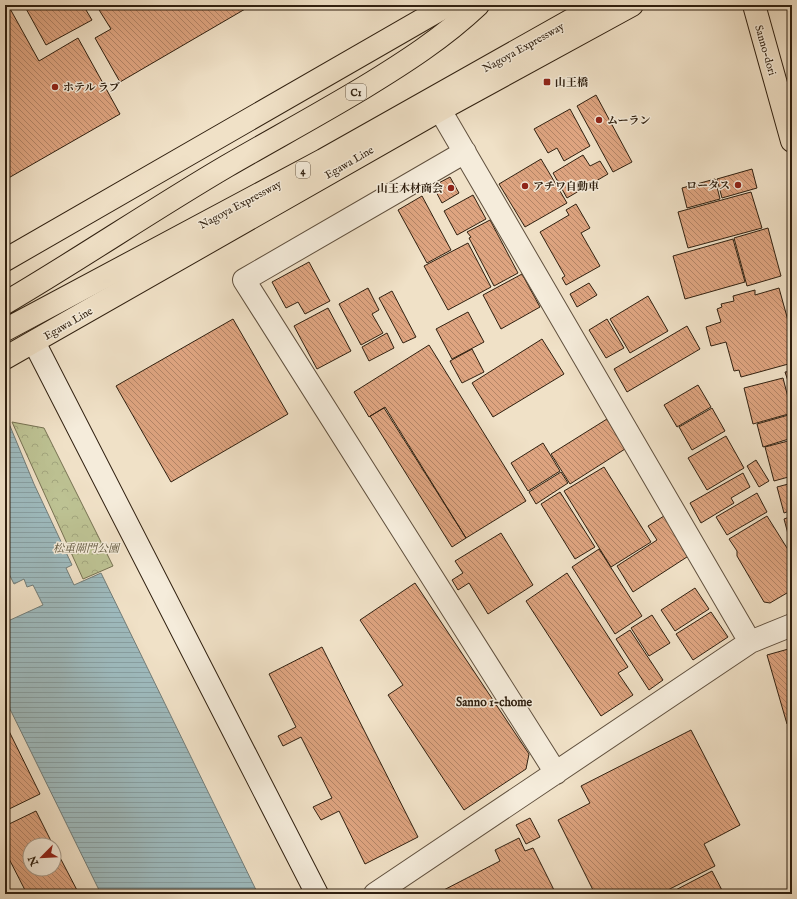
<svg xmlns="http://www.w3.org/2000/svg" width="797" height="899" viewBox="0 0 797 899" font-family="'IM FELL English','Noto Serif JP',serif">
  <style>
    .park { fill: url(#park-crowns); stroke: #767152 }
    .water { fill: url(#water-rules); stroke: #727d79 }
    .building { fill: url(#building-back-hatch); stroke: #302010 }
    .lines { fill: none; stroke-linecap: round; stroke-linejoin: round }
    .street-casing { stroke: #60503e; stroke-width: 24 }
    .secondary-casing { stroke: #302010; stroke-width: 24 }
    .primary-casing { stroke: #302010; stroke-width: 24 }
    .highway-casing { stroke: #302010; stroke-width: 24 }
    .street { stroke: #f5ecdb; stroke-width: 22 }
    .secondary { stroke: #f5ecdb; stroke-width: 22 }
    .primary { stroke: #f0e1c7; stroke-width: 22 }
    .highway { stroke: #f0e1c7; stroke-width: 22 }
    .poi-dot { fill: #8f2418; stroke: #f5ecdb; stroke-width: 1.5 }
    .labels { text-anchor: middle; stroke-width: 3; stroke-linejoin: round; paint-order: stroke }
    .shield { fill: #f5ecdb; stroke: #6b5d4d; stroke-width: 1 }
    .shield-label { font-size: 10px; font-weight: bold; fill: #302010 }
    .street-label { font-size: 11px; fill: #302010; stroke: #f5ecdb }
    .poi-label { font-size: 11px; font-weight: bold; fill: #302010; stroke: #f5ecdb; text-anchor: start }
    .park-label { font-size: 11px; font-style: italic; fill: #5a5137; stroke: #f5ecdb }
    .neighbourhood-label { font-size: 12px; font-weight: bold; fill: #302010; stroke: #f5ecdb }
  </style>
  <defs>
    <pattern id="park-crowns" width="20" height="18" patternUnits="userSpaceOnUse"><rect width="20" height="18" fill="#bdc293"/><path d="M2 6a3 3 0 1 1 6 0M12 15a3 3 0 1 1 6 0" fill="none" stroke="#a3a67e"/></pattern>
    <pattern id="water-rules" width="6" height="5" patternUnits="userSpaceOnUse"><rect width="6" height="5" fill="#9ebbbf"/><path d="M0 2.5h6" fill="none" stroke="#88a0a3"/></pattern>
    <pattern id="building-back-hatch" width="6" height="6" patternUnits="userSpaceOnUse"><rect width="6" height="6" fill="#dea480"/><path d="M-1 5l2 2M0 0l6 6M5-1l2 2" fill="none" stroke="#b48567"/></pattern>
  </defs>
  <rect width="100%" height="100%" fill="#f0e1c7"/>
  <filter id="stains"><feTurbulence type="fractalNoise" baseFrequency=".005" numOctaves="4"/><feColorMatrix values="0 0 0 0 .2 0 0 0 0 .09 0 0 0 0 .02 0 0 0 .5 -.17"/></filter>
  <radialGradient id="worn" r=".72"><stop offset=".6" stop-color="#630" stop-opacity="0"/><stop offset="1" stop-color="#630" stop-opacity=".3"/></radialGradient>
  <path class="park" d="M12,422L44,428L113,566L83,579Z"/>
  <path class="water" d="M5,417L10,426L34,484L72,565L66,568L74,585L101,573L258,894H101L5,699V624L8,621L43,605L33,585L27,587L24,579L14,584L5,566Z"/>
  <path class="building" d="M5,5H8L39,61L78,38L120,114L5,180Z
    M24,5H83L92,20L46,45Z
    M96,5H252L120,82L95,38L111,29Z
    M596,95L632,162L613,172L577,106Z
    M570,109L590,146L564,161L557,148L548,153L534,129Z
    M583,155L590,166L600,161L608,174L567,198L553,173Z
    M541,159L567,203L525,227L499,184Z
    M752,169L757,188L722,198L717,179Z
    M450,177L459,193L442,203L433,186Z
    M715,179L720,199L687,208L682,188Z
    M751,192L762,228L688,248L678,212Z
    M473,195L486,219L457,235L444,211Z
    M422,196L451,250L427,263L398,210Z
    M576,204L590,228L581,233L600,266L566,285L562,278L565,276L540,232L569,215L566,210Z
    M490,220L518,273L494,286L469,238L471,237L467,232Z
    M768,228L781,276L747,286L734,238Z
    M733,239L745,282L685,299L673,256Z
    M468,243L491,287L448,310L424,266Z
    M309,262L330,301L305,314L298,302L286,308L272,282Z
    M522,274L540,307L501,329L483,295Z
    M589,283L597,295L577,307L570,294Z
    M368,288L379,310L372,314L383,333L361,345L339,304Z
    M779,288L792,335V363L741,377L739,370L734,371L726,342L711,346L706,327L721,322L717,309L722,307L721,304L734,301L733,296L755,290V295Z
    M392,291L416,337L403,343L379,298Z
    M648,296L668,331L630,353L610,319Z
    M328,308L351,351L317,369L294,326Z
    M468,312L484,342L452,359L436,329Z
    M233,319L288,414L171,482L116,386Z
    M607,319L624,348L606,358L589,330Z
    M687,326L700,349L627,392L614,369Z
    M387,333L394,348L369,361L362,347Z
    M542,339L564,374L493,417L472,383Z
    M429,345L526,501L466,538L385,407L369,417L354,392Z
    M472,349L484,372L462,383L450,361Z
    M792,371V383L789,384L785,372Z
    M783,378L792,413L753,424L744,388Z
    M698,385L711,407L677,427L664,405Z
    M384,408L466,538L452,547L370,416Z
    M712,408L725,431L692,450L679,427Z
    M792,414V438L763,447L757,424Z
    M607,419L625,449L570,484L551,454Z
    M726,436L744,468L707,490L688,458Z
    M792,440V476L774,481L765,447Z
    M543,443L560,471L528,491L511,463Z
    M756,460L769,481L759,487L747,466Z
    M604,467L651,542L611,567L564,491Z
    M561,472L568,483L536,504L529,492Z
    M743,473L750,487L731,498L734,503L701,523L690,503Z
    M792,483V510L784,513L777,487Z
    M560,492L595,547L575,559L541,504Z
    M757,493L767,512L727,535L716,517Z
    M664,516L690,555L633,592L617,566L657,540L648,526Z
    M767,516L792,556V590L770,603L764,602L737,556V551L729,539Z
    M792,516V549L784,519Z
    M501,533L533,585L488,614L469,583L458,590L452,580L463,573L455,561Z
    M599,549L642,616L615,634L572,567Z
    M567,573L628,667L618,673L633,695L601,716L526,601Z
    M415,583L529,754L526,769L464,810L388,695L403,685L360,620Z
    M695,588L709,609L675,631L661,610Z
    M711,612L728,637L693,660L676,634Z
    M652,615L670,643L649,656L631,628Z
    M630,630L663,680L649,690L616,639Z
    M322,647L418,837L365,864L339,811L321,820L313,807L332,798L301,737L283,746L278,736L296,727L269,674Z
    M792,648V723L787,724L767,655Z
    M5,723L40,794L5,811Z
    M691,730L740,825L704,844L715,866L660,894H595L558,820L590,803L581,786Z
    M36,811L53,845H30V869H54V846L79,894H27L5,851V826Z
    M530,818L540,837L526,844L516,825Z
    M519,838L525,851L533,848L556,894H436L500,861L495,850Z
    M712,871L724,894H668Z"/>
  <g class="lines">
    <defs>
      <path id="street" d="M440,110L750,642
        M465,152L244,280L556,773
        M375,894L750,642L792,625"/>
      <path id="secondary" d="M34,342L317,894"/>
      <path id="primary" d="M754,5L792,141
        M5,260L448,5
        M5,358L440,110L632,5"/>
      <path id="highway" d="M5,303C80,259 152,210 227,166C272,140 318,115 363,88C404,63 443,38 478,5
        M5,330L323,160L598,5"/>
    </defs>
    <use href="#street" class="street-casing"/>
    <use href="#secondary" class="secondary-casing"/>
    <use href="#primary" class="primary-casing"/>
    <use href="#highway" class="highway-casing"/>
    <use href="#street" class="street"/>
    <use href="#secondary" class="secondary"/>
    <use href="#primary" class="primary"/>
    <use href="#highway" class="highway"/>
  </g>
  <g class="poi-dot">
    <rect x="543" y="78" width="8" height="8" rx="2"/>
    <circle cx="55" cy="87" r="4"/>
    <circle cx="599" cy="120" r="4"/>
    <circle cx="738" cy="185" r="4"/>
    <circle cx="525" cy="186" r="4"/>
    <circle cx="451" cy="188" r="4"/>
  </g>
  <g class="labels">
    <g class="shield">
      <rect x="346" y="84" width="20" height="16" rx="3"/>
      <rect x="296" y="162" width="14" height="16" rx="3"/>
    </g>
    <g class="shield-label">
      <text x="356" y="96">C1</text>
      <text x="303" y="174">4</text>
    </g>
    <g class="street-label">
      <text transform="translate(523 47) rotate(-29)" y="4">Nagoya Expressway</text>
      <text transform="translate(766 50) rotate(74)" y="4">Sanno-dori</text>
      <text transform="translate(349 162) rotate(-30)" y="4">Egawa Line</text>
      <text transform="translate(240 204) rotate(-28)" y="4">Nagoya Expressway</text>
      <text transform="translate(68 323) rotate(-30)" y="4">Egawa Line</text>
    </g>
    <g class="poi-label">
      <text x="555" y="86">山王橋</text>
      <text x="63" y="91">ホテル ラブ</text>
      <text x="607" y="124">ムーラン</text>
      <text x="730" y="189" text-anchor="end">ロータス</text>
      <text x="533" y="190">アチワ自動車</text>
      <text x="443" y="192" text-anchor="end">山王木材商会</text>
    </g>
    <g class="park-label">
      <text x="86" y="552">松重閘門公園</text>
    </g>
    <g class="neighbourhood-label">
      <text x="494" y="706">Sanno 1-chome</text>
    </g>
  </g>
  <rect width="797" height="899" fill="none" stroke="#f0e1c7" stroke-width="20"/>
  <rect x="6" y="6" width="785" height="887" fill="none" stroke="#302010" stroke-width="2"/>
  <rect x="10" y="10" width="777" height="879" fill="none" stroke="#302010"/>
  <g transform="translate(42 857) rotate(246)"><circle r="19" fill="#f5ecdb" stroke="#a69a8a"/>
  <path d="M0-3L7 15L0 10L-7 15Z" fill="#8f2418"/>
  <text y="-6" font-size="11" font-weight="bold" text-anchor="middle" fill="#302010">N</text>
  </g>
  <rect width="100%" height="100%" filter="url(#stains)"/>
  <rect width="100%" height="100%" fill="url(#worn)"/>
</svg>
